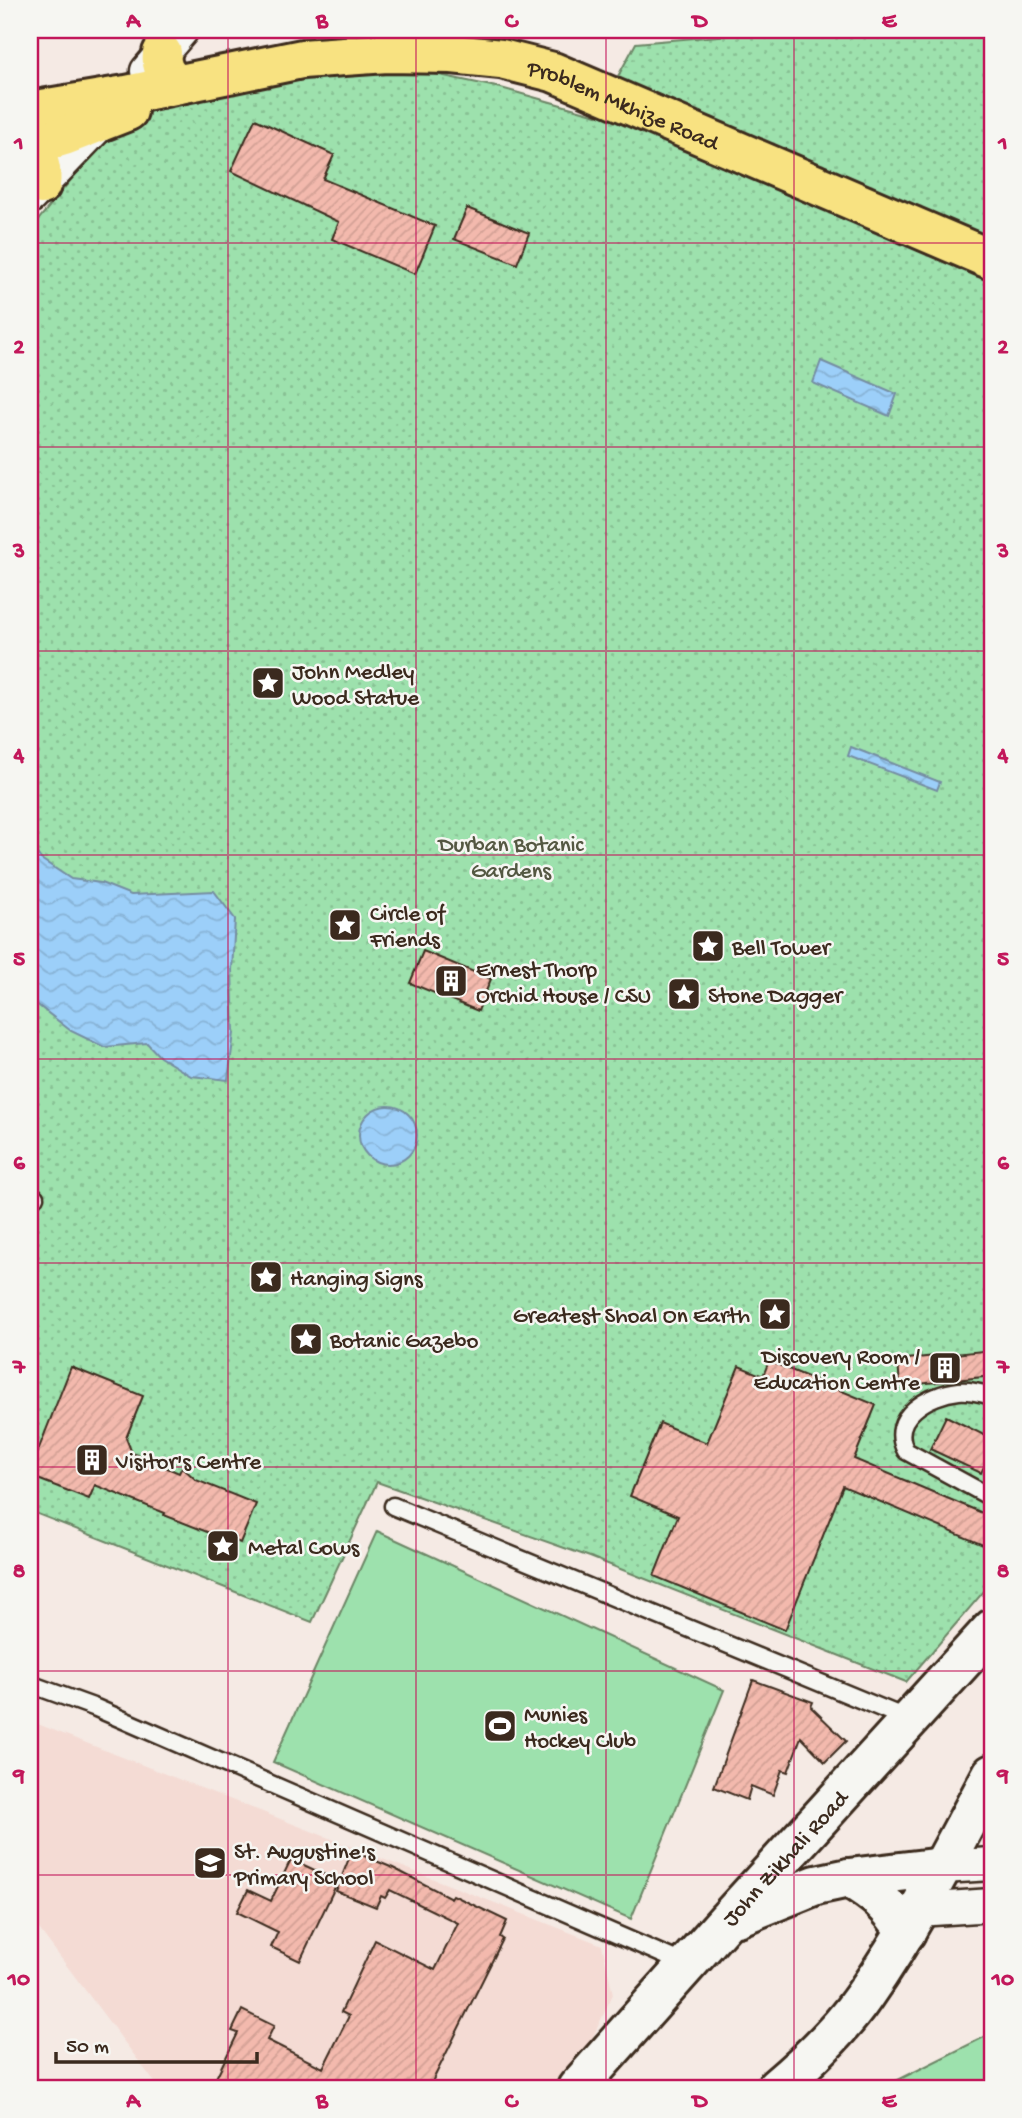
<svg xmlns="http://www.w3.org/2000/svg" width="1022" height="2118" viewBox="0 0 1022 2118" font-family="'Gochi Hand',sans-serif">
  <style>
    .built { fill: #f4dbd4 }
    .grass { fill: #9de1ad; stroke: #6c8666; stroke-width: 2 }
    .garden { fill: url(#garden-dots); stroke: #6c8666; stroke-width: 2 }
    .water { fill: url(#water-waves); stroke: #758da1; stroke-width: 2 }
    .building { fill: url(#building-hatch); stroke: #3b2a1e; stroke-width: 2 }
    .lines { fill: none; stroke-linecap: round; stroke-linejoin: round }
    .service-casing { stroke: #3b2a1e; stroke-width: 21 }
    .minor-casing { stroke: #3b2a1e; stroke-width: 37 }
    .secondary-casing { stroke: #3b2a1e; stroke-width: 44 }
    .primary-casing { stroke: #3b2a1e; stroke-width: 44 }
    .service { stroke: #f6f6f2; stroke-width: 16 }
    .minor { stroke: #f6f6f2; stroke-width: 32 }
    .secondary { stroke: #f6f6f2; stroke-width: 38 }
    .primary { stroke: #f8e281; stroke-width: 38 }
    .grid { fill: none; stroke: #c2185b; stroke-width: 2; stroke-opacity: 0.55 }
    .labels { text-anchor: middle; stroke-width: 5; stroke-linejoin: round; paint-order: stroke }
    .street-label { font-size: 23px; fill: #3b2a1e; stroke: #f6f6f2 }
    .poi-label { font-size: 23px; fill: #3b2a1e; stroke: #f6f6f2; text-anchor: start }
    .park-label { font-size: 23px; fill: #545842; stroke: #f6f6f2 }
    .neatline { fill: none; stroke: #c2185b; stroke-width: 2.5 }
    .grid-label { font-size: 23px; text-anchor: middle; font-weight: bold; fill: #c2185b }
  </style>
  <defs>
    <pattern id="garden-dots" width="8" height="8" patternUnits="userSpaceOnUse" patternTransform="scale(1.75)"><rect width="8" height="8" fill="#9de1ad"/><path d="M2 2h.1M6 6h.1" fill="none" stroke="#88c194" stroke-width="1.8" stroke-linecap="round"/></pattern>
    <pattern id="water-waves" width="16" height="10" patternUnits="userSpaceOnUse" patternTransform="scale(1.75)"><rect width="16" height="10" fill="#9ccff9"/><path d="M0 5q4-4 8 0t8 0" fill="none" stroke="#87b2d5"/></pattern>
    <pattern id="building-hatch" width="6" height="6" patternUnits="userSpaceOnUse" patternTransform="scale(1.75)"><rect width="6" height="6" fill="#f3b9ad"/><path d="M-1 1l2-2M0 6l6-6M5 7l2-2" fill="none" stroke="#d19f94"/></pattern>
  </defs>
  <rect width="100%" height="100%" fill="#f5eae4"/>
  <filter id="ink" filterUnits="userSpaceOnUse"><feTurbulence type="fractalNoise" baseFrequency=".0143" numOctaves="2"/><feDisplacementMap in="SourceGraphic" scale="14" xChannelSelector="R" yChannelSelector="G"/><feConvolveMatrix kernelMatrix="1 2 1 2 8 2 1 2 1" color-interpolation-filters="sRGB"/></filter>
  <g filter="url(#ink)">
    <path class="built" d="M30,1721L602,1945L613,1994L569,2088H159L30,1917Z"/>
    <path class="grass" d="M377,1531L724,1690L631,1919L273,1762Z
      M992,2033V2088H882Z"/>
    <path class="garden" d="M791,30H992V1582L906,1682L590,1557L377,1482L312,1622L30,1511V230L131,106L378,62L501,88L597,115L636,43Z"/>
    <path class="water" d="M821,361L897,394L889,416L813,383Z
      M851,747L940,782L937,790L848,756Z
      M30,844L41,859L71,879L101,883L131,895L214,891L235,919L232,970L234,1033L228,1080L191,1076L160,1057L147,1043L104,1047L71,1031L30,999Z
      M359 1135a29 29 0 1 1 58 0a29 29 0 1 1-58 0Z"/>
    <path class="building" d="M255,119L334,155L323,179L435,226L415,274L332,239L339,222L231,171Z
      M467,208L529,233L517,264L454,239Z
      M423,951L491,979L478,1011L410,983Z
      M992,1350V1376L900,1386L898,1360Z
      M769,1361L876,1405L854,1459L992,1517V1522L983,1545L843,1486L785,1630L654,1576L678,1516L630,1496L660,1423L707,1443L739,1366L763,1376Z
      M71,1367L143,1396L126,1438L132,1453L179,1473L182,1467L196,1480L256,1504L240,1543L231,1539L230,1541L164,1515L165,1513L95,1485L89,1499L30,1476V1471Z
      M946,1416L992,1439V1450L981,1473L930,1449Z
      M753,1680L813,1702L811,1707L846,1741L825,1762L801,1737L788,1772L782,1770L773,1795L751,1786L747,1800L714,1787Z
      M352,1851L393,1868L451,1898L453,1895L507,1921L500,1937L503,1939L429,2088H211L238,2033L232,2031L242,2010L274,2026L267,2040L323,2068L349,2016L341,2012L375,1940L435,1970L458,1923L390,1890L385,1898L381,1896L376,1907L336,1891Z
      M291,1859L338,1881L300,1961L271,1947L278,1932L237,1912L248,1890L271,1901Z"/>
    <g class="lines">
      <defs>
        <path id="service" d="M30,1200L35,1197
          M992,1396C981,1393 970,1390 959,1391C930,1394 887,1417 906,1451L992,1498
          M393,1506L910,1720
          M30,1684L96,1708L687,1965"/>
        <path id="minor" d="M147,71L182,30
          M30,197L101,123
          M942,1867L992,1864
          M918,1910L992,1905"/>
        <g id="secondary">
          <path d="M849,1878C876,1894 889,1905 906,1932"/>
          <path d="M737,1917L816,1885L849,1878L942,1867"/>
          <path id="s1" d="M577,2088L726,1921L992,1629"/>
          <path d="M776,2088C808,2061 840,2031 864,1996C913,1926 952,1849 992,1774"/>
        </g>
        <g id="primary">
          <path d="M162,53C160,68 167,77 179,84"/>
          <path id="s2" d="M30,111L126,95L302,59L387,53L452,54L501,59L553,72L992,260"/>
          <path d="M30,146L64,136L128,111"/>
          <path d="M30,148C40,160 43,169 41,185"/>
        </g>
      </defs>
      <use href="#service" class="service-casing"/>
      <use href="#minor" class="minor-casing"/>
      <use href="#secondary" class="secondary-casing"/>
      <use href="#primary" class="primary-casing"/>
      <use href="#service" class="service"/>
      <use href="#minor" class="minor"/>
      <use href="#secondary" class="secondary"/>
      <use href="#primary" class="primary"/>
    </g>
  </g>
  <path class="grid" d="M228,30V2088M416,30V2088M606,30V2088M794,30V2088M30,243H992M30,447H992M30,651H992M30,855H992M30,1059H992M30,1263H992M30,1467H992M30,1671H992M30,1875H992"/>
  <defs>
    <symbol id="sight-square" viewBox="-11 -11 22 22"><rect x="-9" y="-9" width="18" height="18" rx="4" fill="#3b2a1e" stroke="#f6f6f2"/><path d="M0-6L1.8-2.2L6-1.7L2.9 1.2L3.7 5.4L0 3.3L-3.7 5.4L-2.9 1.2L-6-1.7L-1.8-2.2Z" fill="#fff"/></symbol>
    <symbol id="building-square" viewBox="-11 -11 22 22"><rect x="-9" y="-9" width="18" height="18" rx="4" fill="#3b2a1e" stroke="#f6f6f2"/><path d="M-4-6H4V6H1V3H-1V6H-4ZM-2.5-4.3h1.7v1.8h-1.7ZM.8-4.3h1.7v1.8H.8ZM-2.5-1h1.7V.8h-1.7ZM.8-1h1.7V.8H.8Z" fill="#fff"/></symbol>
    <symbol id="stadium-square" viewBox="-11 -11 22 22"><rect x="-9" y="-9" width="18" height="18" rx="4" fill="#3b2a1e" stroke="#f6f6f2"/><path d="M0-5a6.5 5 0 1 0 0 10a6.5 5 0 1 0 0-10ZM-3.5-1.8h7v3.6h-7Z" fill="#fff"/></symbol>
    <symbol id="school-square" viewBox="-11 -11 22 22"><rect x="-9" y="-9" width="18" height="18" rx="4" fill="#3b2a1e" stroke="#f6f6f2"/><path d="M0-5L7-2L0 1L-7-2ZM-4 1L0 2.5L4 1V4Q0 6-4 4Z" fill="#fff"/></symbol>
  </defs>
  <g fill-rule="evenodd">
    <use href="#sight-square" x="249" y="664" width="38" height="38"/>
    <use href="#sight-square" x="326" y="906" width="38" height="38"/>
    <use href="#sight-square" x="689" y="927" width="38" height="38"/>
    <use href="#building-square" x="432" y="962" width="38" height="38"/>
    <use href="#sight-square" x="665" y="975" width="38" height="38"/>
    <use href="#sight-square" x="247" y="1258" width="38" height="38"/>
    <use href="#sight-square" x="756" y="1295" width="38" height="38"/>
    <use href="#sight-square" x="287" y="1320" width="38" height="38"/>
    <use href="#building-square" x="926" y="1349" width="38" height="38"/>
    <use href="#building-square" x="73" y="1441" width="38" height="38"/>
    <use href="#sight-square" x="204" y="1527" width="38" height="38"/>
    <use href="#stadium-square" x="481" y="1707" width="38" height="38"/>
    <use href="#school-square" x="191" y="1844" width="38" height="38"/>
  </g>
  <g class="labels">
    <g class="street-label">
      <text dy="8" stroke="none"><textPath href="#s2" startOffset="607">Problem Mkhize Road</textPath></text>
      <text dy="8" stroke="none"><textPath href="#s1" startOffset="310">John Zikhali Road</textPath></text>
    </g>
    <g class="poi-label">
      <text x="292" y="678">John Medley<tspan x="292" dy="26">Wood Statue</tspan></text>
      <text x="370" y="920">Circle of<tspan x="370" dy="26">Friends</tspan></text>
      <text x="732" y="954">Bell Tower</text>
      <text x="476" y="976">Ernest Thorp<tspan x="476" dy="26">Orchid House / CSU</tspan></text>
      <text x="708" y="1002">Stone Dagger</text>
      <text x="290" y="1285">Hanging Signs</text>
      <text x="750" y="1322" text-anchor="end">Greatest Shoal On Earth</text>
      <text x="330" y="1347">Botanic Gazebo</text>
      <text x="920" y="1363" text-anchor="end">Discovery Room /<tspan x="920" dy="26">Education Centre</tspan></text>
      <text x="116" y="1468">Visitor's Centre</text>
      <text x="248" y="1554">Metal Cows</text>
      <text x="524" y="1721">Munies<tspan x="524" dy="26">Hockey Club</tspan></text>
      <text x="234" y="1858">St. Augustine's<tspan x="234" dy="26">Primary School</tspan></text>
    </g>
    <g class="park-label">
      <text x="511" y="851">Durban Botanic<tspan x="511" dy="26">Gardens</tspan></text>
    </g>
  </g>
  <rect width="1022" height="2118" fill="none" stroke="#f6f6f2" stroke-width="77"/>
  <path d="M56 2052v10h201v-10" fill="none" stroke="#3b2a1e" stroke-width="3.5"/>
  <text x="66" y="2052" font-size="21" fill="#3b2a1e" stroke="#f6f6f2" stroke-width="5" paint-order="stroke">50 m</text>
  <rect x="38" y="38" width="946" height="2042" class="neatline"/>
  <g class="grid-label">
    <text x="133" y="27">A</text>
    <text x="322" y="27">B</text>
    <text x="511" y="27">C</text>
    <text x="700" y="27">D</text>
    <text x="889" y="27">E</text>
    <text x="19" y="149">1</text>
    <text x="1003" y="149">1</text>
    <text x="19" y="353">2</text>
    <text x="1003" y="353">2</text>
    <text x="19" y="557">3</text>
    <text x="1003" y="557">3</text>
    <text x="19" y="761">4</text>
    <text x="1003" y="761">4</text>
    <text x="19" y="965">5</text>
    <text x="1003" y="965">5</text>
    <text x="19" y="1169">6</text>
    <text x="1003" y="1169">6</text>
    <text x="19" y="1373">7</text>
    <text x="1003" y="1373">7</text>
    <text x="19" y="1577">8</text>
    <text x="1003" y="1577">8</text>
    <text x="19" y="1781">9</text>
    <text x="1003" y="1781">9</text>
    <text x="19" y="1985">10</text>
    <text x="1003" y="1985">10</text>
    <text x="133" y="2107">A</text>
    <text x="322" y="2107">B</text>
    <text x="511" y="2107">C</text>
    <text x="700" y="2107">D</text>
    <text x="889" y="2107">E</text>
  </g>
</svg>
